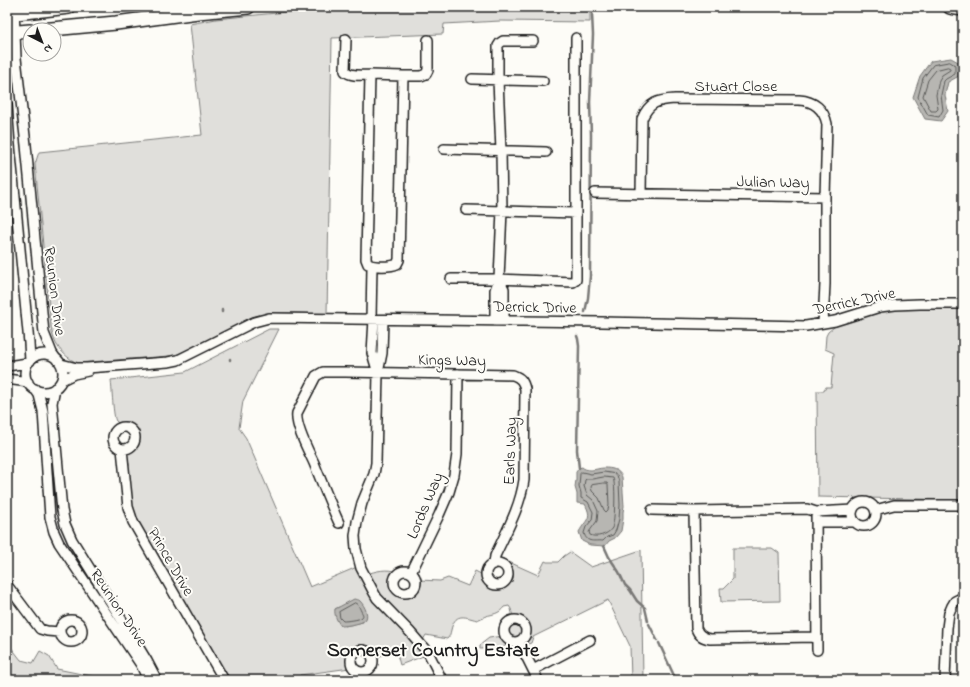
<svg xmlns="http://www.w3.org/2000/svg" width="970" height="687" viewBox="0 0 970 687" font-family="'Indie Flower',sans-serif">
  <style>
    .green { fill: #e0dfdb; stroke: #7e7e7c; fill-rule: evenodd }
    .water { fill: #b7b6b2; stroke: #797876 }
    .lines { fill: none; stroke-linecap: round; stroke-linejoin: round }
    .shore { stroke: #5a5a58; stroke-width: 1 }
    .stream { stroke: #797876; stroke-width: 2.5 }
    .minor-casing { stroke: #1c1c1c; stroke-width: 12 }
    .highway-casing { stroke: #1c1c1c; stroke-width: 16 }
    .minor { stroke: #fdfcf7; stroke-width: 9 }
    .highway { stroke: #fdfcf7; stroke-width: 13 }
    .labels { text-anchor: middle; stroke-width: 4; stroke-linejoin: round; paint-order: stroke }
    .street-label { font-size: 16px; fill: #1c1c1c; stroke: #fdfcf7 }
    .district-label { font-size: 20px; font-weight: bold; fill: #1c1c1c; stroke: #fdfcf7 }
  </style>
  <rect width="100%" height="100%" fill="#fdfcf7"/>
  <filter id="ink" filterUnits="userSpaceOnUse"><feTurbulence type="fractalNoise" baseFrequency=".025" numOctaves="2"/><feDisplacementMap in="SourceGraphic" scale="8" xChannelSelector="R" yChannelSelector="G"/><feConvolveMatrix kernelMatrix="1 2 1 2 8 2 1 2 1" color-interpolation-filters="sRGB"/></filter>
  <g filter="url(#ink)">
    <path class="green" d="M337,7H590V22L500,21L444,24L443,34L332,38L327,314C303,314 271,310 250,318L189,349L178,354L169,356L77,363C62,355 53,344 51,327L35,164L39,152L202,135L190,24L216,19Z
      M899,308H963V500L818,497L817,391H824L826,387H831L834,353L825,349L826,336L828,332L834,327L866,314L882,310Z
      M269,329H279L243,401L239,428L246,438L310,587L357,567L360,577L371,595L426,655L400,665L397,654L392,652L380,656H375C366,638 344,649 351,667L350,668L300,675V680H228L138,523L132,506L127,452C137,448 143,436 133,428C128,423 120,426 116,421C113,417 112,387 111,380L185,372ZM339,607L363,622L345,626L335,609Z
      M733,548H772L779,553L780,601L721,602L720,588H724L733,579Z
      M641,550L643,680H631L630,646L608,600L533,637L531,643L515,648L506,645L502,648L480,649V645L489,638L502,636C500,627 504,620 513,617L511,609L509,606L504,607C499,614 493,614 486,616C483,617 480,619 477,620C463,616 455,613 451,630C450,634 450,636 447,639L426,635L423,640C407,624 388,608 375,588C372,583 370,579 367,574C375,571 388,568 396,572C379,594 420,607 419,580L440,581L448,578L468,586L475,571L483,575C487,600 521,586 507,566L509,562L538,575L545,561L547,562H558L564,556L570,552L591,567Z
      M7,642L21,660L33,663L40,651L49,656L57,669L111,680H7Z"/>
    <path class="water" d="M951,58L960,63L959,76L948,82L945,95L948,111L941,121L925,119L913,97L920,76L931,61Z
      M582,467C584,469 587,470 591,470C595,470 599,468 604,468C611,468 619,469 622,477L624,506L623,512V519L621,531L615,538L609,541L605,546L590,545L582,541L579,532C586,519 593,519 585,504L577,503V494L575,487L576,480V472L579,468Z
      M354,599C357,600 358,599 360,601C365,606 370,617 364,621C359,624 346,626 341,626C337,621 334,615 335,609L339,607Z"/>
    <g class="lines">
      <path class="shore" d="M950,62L955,65V74L946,79L944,81L941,95L943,110L939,117L928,115L918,97L923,78L933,65Z
        M948,67L950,68V70L942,75L939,80L936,95L938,109L936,111H931L923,96L928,80L936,70Z
        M582,472L591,474L604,472L616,474L617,475L619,482L620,505L619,519L616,530L613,535L607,537L603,541C594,540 587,544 584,533L586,527L592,520L593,512L588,502L581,498V493L579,486L580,474Z
        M604,477L613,478C616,485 615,521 612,528C608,535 596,538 590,535L589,532L597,521L598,511L593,500L587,495L584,486L585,480L586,479H592Z
        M604,483H607L608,485L609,505L608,510L606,512L604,510L599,498L592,491L591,487L592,485Z
        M355,603C359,605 359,607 361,611C362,613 364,615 362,617C360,620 346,621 343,621L340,618L339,612Z"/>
      <path class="stream" d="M222,310V312
        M585,312L588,298L590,276L591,135L590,102L593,35L592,14V7
        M577,336L578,339L579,346L577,450L579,468
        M230,360V359
        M604,546L609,557L619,572L625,585L630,590L637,601L645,608L648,621
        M649,624L657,640
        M659,643L676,680"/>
      <defs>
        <path id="minor" d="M14,8L16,58L26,145L44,333L52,353L57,360
          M346,39L345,71C351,77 362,75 370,75
          M370,75L403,76L399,260L397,264C391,267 374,267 368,264L366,259Z
          M403,76H421L426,74L428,70V40
          M472,79L543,81
          M7,105L10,145L29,343L30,361
          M444,149L546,152
          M595,193L825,197
          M641,194L642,119C649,102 658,100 675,99L799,100C814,101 824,109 827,124L825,197V284L823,323
          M466,210L576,213
          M451,279H499L573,282L576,280V38
          M499,279L504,289V321
          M371,319L372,266
          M374,319L372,353L377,370
          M383,320L382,353L378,373L376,463L374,474L362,503L357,522L355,536L356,549L361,568L373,591L377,598L410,632L429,654L442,680
          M495,321V290L499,279L502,210L501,151L498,80V46L500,43L503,41H533
          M25 373a19 19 0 1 1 38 0a19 19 0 1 1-38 0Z
          M61,364L77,368H87L168,362L178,360L254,322L269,318L601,322L806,326L835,321L880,307L895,305L920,304H963
          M7,366L28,363
          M7,379L28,382
          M62,380L74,374L88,371
          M55,388L52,403L62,510L65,524L72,540L128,630L147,661L157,680
          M35,389L39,395L43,411L50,517L54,532L59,543L141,665L148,680
          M113 438a11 11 0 1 1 22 0a11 11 0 1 1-22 0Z
          M122,449L128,507L133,522L224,680
          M852 514a12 12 0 1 1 24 0a12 12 0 1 1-24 0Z
          M652,510L694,511L807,509L816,512L853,510
          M875,510L894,505H963
          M694,511L696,628C698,635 703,638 710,639L817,637
          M816,512L817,650
          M816,522H855
          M339,523C330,503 322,483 314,463C308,450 295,426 297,413L316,376L323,372H345L513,375C521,378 523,381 525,389L524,480C520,508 506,532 495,556L494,564
          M486 574a11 11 0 1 1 22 0a11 11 0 1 1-22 0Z
          M394 582a11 11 0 1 1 22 0a11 11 0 1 1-22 0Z
          M411,573L439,515L449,492L454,475L457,454L458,374
          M7,585L40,629L47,631L60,632
          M60 631a11 11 0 1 1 22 0a11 11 0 1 1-22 0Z
          M504 631a11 11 0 1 1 22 0a11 11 0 1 1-22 0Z
          M519,642L538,680
          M351 661a11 11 0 1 1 22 0a11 11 0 1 1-22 0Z
          M533,670L590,640
          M945,680L947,628L949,613L952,606L955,601L963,597"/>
        <path id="highway" d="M950,7L963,9
          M7,14L69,7
          M41,30L116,23L198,12L248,7
          M7,33L30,31"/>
      </defs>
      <use href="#minor" class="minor-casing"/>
      <use href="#highway" class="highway-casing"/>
      <use href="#minor" class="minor"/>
      <use href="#highway" class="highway"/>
    </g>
  </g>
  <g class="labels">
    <g class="street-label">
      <text x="736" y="91">Stuart Close</text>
      <text transform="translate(773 181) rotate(1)" y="6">Julian Way</text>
      <text transform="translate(56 291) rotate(83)" y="6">Reunion Drive</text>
      <text transform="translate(854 300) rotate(-12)" y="6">Derrick Drive</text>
      <text transform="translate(535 306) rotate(1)" y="6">Derrick Drive</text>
      <text transform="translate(452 359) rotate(1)" y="6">Kings Way</text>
      <text transform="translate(509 451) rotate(-88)" y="6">Earls Way</text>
      <text transform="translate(424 505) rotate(-67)" y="6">Lords Way</text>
      <text transform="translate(172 561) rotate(60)" y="6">Prince Drive</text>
      <text transform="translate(120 607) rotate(56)" y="6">Reunion Drive</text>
    </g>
    <g class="district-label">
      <text x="433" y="656">Somerset Country Estate</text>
    </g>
  </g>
  <rect width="970" height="687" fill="none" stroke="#fdfcf7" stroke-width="24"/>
  <rect x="12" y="12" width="946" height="663" fill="none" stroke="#1c1c1c" stroke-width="1.5" filter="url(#ink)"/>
  <g transform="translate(42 42) rotate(138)"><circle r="19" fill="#fdfcf7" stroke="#a3a29f"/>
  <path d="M0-3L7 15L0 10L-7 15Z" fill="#1c1c1c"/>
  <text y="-6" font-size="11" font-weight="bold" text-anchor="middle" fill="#1c1c1c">N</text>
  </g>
</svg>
